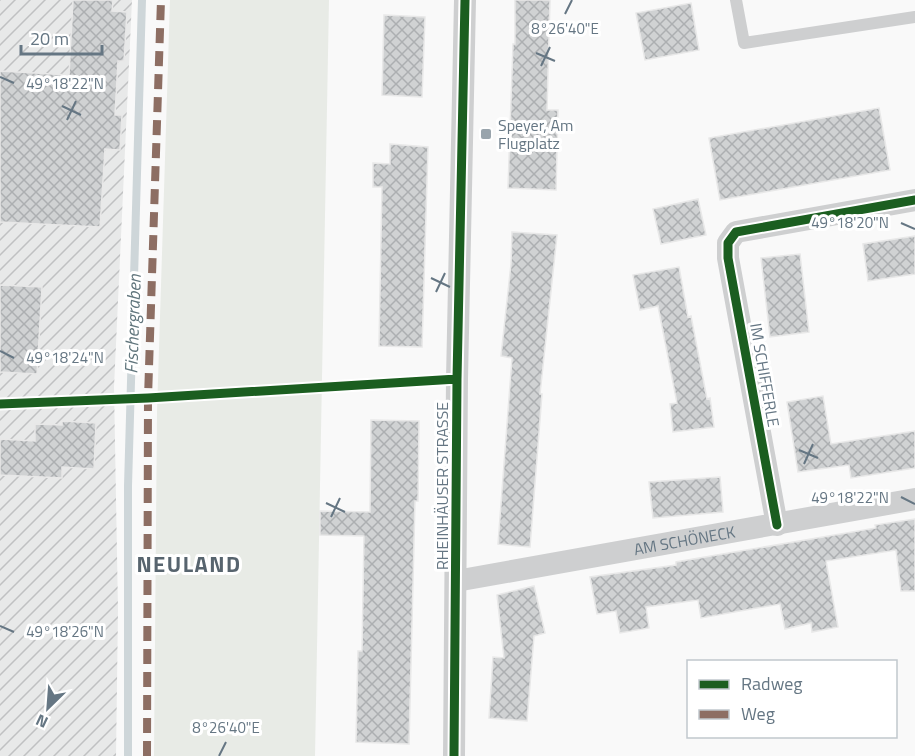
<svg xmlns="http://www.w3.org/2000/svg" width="915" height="756" viewBox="0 0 915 756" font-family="'Titillium Web',sans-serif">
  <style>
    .industrial { fill: url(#industrial-furrows) }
    .garden { fill: #e8ebe6 }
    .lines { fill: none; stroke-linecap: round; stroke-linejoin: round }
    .stream { stroke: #ced6d9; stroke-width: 8 }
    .building { fill: url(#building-cross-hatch); stroke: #e8e8e8; stroke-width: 1.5 }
    .service { stroke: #cecfd0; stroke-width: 12 }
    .minor { stroke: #cecfd0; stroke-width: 22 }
    .quiet { stroke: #8d6e63; stroke-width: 8; stroke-dasharray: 15 8; stroke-linecap: butt }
    .cycleway-casing { stroke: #fff; stroke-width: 13 }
    .cycleway { stroke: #1b5e20; stroke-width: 9 }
    .ticks { fill: none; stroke: #657683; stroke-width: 2 }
    .poi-dot { fill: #99a4ac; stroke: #fff; stroke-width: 2 }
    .labels { text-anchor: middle; stroke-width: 6; stroke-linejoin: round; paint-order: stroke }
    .poi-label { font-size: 16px; fill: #657683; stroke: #fff; text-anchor: start }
    .street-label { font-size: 16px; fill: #657683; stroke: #fff }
    .water-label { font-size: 18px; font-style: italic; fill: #60757c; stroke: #fff }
    .district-label { font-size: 22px; font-weight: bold; letter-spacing: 1.5px; fill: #57646e; stroke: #fff }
    .ticks-label { font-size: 15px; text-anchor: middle; fill: #657683; stroke: #fff; stroke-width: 6; stroke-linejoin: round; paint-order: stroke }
  </style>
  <defs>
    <pattern id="industrial-furrows" width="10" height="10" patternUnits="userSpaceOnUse" patternTransform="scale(1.5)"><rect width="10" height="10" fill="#e8e9e9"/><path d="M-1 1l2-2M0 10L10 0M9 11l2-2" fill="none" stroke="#c0c1c2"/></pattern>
    <pattern id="building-cross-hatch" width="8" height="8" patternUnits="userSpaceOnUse" patternTransform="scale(1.5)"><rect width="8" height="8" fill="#d0d2d3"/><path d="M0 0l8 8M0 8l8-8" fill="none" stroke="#acafb1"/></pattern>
  </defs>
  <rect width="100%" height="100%" fill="#f9f9f9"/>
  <path class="industrial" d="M0,0H132L114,387L118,610L116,756H0Z"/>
  <path class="garden" d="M170,0H329L315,756H154L157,412Z"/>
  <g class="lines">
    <path class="stream" d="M128,756V486L142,0"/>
  </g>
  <path class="building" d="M73,0H113L112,11L127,12L124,61H118L115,115H122L120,150L105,149L100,227L0,222V71L69,75Z
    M515,0H550L547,110H558L556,190L508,188L513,44H515Z
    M691,3L699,50L645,60L636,13Z
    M384,15L425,17L422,97L382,95Z
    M879,108L890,170L720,200L709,138Z
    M390,144L428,147L422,347L379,346L382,187H373V163L390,164Z
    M698,199L706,235L661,244L653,209Z
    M512,232L557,235L540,394H542L530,547L498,544L512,358L501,356L511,264Z
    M915,236V274L868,281L863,244Z
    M800,254L809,332L770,337L761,258Z
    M679,267L688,317L691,316L707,399L710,398L714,427L673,432L670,404L677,403L658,306L640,310L633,275Z
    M0,285L42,287L37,374L0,372Z
    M823,396L831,444L915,431V468L851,478L849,465L798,472L787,402Z
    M371,420L419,421L418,501H415L409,744L356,742L358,651H362L364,536L320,535V511L370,512Z
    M62,421L96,423L94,469L62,467V478L0,475V439L35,441V424L62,425Z
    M720,477L723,512L653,518L649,482Z
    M915,519V591H901L896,550L826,561L838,627L812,632L811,623L785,629L780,604L701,618L698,600L646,607L649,628L620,633L616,611L597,614L590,577L676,565V562L876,528L875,525Z
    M534,586L545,633L534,636L527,721L489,718L493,657L504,658L497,595Z"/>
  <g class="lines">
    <path class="service" d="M736,0L744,43L915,17"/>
    <g class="minor">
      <path d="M777,525L728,258V243L736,232L915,200"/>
      <path id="s1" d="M456,581L915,499"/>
      <path d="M454,756L457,379L465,0"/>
    </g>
    <path class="quiet" d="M147,756L148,398L161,0"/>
    <defs>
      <path id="cycleway" d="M0,404L148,398L457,379
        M777,525L728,258V243L736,232L915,200
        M454,756L457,379L465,0"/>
    </defs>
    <use href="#cycleway" class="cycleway-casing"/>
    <use href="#cycleway" class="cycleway"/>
  </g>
  <path class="ticks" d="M565,14L572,0M536,53L555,61M541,66L550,47M0,77L14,83M62,106L81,115M67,120L76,101M901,223L915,229M431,278L450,287M436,292L445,273M0,351L14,358M799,450L818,458M804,464L813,444M901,497L915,504M326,503L345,512M331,517L340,498M0,626L14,632M219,756L226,742"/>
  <rect class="poi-dot" x="480" y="128" width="12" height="12" rx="3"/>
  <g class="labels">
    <g class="poi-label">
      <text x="498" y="131">Speyer, Am<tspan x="498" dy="18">Flugplatz</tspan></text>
    </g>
    <g class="street-label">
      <text transform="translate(765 375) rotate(80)" y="6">IM SCHIFFERLE</text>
      <text transform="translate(442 486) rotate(-90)" y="6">RHEINHÄUSER STRASSE</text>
      <text dy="6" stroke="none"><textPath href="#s1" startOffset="232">AM SCHÖNECK</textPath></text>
    </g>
    <g class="water-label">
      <text transform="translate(133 324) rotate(-88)" y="6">Fischergraben</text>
    </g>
    <g class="district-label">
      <text x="189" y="572">NEULAND</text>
    </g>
  </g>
  <g class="ticks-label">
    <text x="565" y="34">8°26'40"E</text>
    <text x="65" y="89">49°18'22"N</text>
    <text x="850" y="228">49°18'20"N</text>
    <text x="65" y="363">49°18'24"N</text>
    <text x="850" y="503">49°18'22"N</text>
    <text x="65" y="637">49°18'26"N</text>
    <text x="226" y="733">8°26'40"E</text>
  </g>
  <rect x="687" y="660" width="210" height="78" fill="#ffffff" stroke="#c1c8cd" stroke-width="1.5"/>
  <rect x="699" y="680" width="30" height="9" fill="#1b5e20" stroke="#c1c8cd" stroke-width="1.5"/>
  <text x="741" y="690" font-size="18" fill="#657683">Radweg</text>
  <rect x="699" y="710" width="30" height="9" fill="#8d6e63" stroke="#c1c8cd" stroke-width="1.5"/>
  <text x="741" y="720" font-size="18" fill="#657683">Weg</text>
  <g transform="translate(48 708) rotate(205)" stroke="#ffffff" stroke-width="4.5" paint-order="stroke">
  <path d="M0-4.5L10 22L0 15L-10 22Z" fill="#657683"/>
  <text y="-9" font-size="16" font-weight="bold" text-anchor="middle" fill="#657683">N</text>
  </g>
  <path d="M21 45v9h81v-9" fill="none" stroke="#657683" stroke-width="3"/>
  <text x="30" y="45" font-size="18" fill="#657683" stroke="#ffffff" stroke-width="4.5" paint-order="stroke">20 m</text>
</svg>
